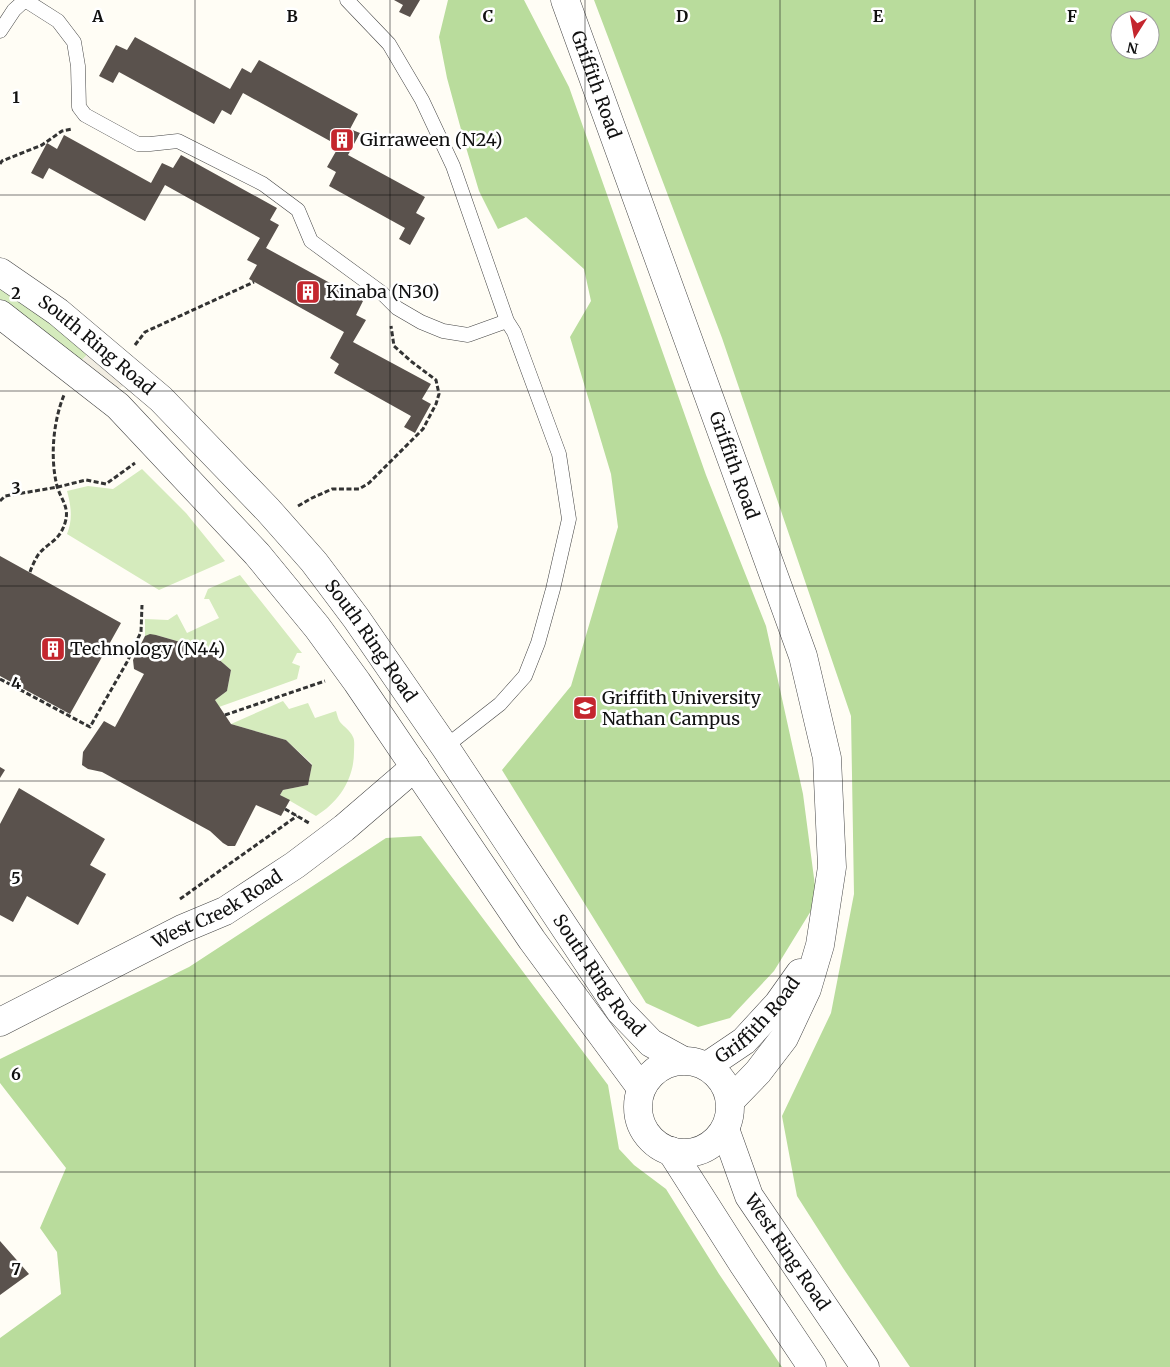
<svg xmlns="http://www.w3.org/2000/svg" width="1170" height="1367" viewBox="0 0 1170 1367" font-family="Merriweather,serif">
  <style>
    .green { fill: #d5ebbd }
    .forest { fill: #b9dc9c; fill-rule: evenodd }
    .plaza { fill: #f1ede2 }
    .building { fill: #5a524d }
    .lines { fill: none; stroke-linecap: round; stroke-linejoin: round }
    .service-casing { stroke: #444; stroke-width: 15 }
    .minor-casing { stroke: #444; stroke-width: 29 }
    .tertiary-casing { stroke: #444; stroke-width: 29 }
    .path { stroke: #333; stroke-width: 3; stroke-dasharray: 5 2.5; stroke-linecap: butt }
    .service { stroke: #fff; stroke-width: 14 }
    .minor { stroke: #fff; stroke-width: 28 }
    .tertiary { stroke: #fff; stroke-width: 28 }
    .grid { fill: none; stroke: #111; stroke-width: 1; stroke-opacity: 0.55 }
    .labels { text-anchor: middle; stroke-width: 5; stroke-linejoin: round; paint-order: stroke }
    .street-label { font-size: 18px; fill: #111; stroke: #fff }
    .poi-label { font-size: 18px; fill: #111; stroke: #fff; text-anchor: start }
    .grid-label { font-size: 16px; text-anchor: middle; font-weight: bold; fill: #111; stroke: #fff; stroke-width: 5; stroke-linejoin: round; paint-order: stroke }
  </style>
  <rect width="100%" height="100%" fill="#fffdf5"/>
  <path class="green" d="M0,283L88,351L86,356L82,360H78L0,299Z
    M142,469L186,513L225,561L159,590L67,534C73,520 71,505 67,491L88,486L113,489Z
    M240,575L302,653H297L292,663L300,666L297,679L219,707L215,700L227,691L231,670L208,650L156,635L145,636V619L168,620L177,614L187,633L219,618L209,599H204L208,589Z
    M283,701L289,709L308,703L315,718L336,711C337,714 338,719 340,722C344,727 350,730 353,737C355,741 354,747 354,752C354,779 339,802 316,816L280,795L283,790L308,785L312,764L286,740L231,724Z"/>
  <path class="forest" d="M448,0H524L569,87L706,475L766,626L803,794L817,901L774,971L730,1018L698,1027L646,1003L502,770L571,686L618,527L611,474L570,337L591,301L584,269L526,217L498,229L479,191L465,144L447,78L439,37Z
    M594,0H1170V1367H910L843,1268L797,1196L782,1116L831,1013L854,894L851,716L722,338ZM1120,20H1150V50H1120Z
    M421,836L608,1085L619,1149L634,1165L666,1189L719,1274L782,1367H0V1338L61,1294L57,1252L40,1228L66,1168L0,1083V1059L189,967L386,838Z"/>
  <path class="plaza" d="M88,351L128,384L119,388L118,396L78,360H82L86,356Z"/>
  <path class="building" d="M394,0H420L410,17L399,12L403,5Z
    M135,37L230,89L242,68L251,73L259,60L358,114L350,129L360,133L348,155L425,197L416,213L425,218L410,245L399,239L405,228L329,186L336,172L327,167L339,146L243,93L231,115L222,110L214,124L119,72L113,83L99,76L116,45L127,50Z
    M64,135L151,183L162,163L173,168L181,155L277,208L270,220L279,225L266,248L363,301L356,315L366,320L353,342L431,384L422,399L431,404L415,433L404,427L411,416L334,373L339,364L330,358L344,332L249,279L257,265L247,260L260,238L165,185L145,221L49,168L43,179L31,173L47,143L57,149Z
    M0,556L121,623L70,714L0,676Z
    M150,634L156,635L208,650L231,670L227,691L215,700L231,724L286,740L312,765L308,785L283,790L280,795L290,800L281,816L256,805L235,846H228L223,843L210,831L102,772L88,769L82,765L83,752L104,721L115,727L144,674L134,669L133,660L145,636Z
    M0,767L5,770L0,778Z
    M19,788L105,839L90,865L106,874L78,925L27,896L13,922L0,915V824Z
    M0,1241L29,1274L0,1295Z"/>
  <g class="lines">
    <defs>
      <path id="service" d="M25,0L58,21L74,42L78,66L79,107L85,115L138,144H150L178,141L263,184L298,210L311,241L382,293L397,308L421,322L443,331L468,335L507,321L514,332L559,454L569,519L553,589L538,643L525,676L500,704L445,747
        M347,0L389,44L422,100L453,166L507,321
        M0,31L14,10L25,0"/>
      <g id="minor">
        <path id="s1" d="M0,1022L182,929L225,911L295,865L344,828L415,767"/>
      </g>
      <g id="tertiary">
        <path id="s2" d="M565,0L803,656L827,758L832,867L820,945L807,989L784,1038L758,1072L730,1101"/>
        <path id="s3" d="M0,272L58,312L161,399L268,510L314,562L356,618L445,747L620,1011L651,1043L682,1060"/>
        <path d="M0,314L118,406L257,554L317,627L357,682L532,940L641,1088"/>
        <circle cx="684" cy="1107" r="46"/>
        <path id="s4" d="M707,1066L744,1041L778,1004L800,973"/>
        <path id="s5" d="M725,1129L749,1196L865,1367"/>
        <path d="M671,1151L743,1264L812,1367"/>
      </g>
    </defs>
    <use href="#service" class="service-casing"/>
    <use href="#minor" class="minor-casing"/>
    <use href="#tertiary" class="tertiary-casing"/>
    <path class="path" d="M0,164L2,161L42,145L62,131L72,129
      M135,345L145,332L254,282
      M0,501L5,496L58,487L86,480L106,484L135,463
      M298,506L312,498L332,489H359L369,483L423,429L436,404L439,394L436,380L412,362L394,346L391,326
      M30,572C32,566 35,560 38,555C48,542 59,542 65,523C70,507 61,500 57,486C50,458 53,422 64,395
      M0,679L90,727L127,662L141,632L142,605
      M225,715L325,681
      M285,809L309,823
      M180,899L297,816"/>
    <use href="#service" class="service"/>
    <use href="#minor" class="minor"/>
    <use href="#tertiary" class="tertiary"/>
  </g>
  <path class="grid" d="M195,0V1367M390,0V1367M585,0V1367M780,0V1367M975,0V1367M0,195H1170M0,391H1170M0,586H1170M0,781H1170M0,976H1170M0,1172H1170"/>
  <defs>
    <symbol id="building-square" viewBox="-11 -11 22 22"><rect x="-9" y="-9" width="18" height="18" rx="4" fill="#c4262e" stroke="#fff"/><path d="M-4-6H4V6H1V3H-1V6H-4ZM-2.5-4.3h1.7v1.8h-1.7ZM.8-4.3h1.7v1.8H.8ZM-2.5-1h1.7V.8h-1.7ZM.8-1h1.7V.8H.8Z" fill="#fff"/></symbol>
    <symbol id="university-square" viewBox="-11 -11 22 22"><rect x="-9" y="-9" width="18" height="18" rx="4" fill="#c4262e" stroke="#fff"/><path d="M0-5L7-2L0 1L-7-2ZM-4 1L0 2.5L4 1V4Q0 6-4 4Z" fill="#fff"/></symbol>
  </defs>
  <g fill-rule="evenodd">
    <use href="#building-square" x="328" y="126" width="28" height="28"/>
    <use href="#building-square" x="294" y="278" width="28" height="28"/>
    <use href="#building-square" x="39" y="635" width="28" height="28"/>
    <use href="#university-square" x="571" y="694" width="28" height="28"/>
  </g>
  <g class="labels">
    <g class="street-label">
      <text dy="6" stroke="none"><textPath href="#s2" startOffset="90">Griffith Road</textPath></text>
      <text dy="6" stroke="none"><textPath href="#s3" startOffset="121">South Ring Road</textPath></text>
      <text dy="6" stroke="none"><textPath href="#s2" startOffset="495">Griffith Road</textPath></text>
      <text dy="6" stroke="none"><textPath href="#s3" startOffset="526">South Ring Road</textPath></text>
      <text dy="6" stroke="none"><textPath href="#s1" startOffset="245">West Creek Road</textPath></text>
      <text dy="6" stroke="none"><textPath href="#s3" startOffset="931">South Ring Road</textPath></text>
      <text dy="6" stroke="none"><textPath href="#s4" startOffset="69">Griffith Road</textPath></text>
      <text dy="6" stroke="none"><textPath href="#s5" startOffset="139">West Ring Road</textPath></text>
    </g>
    <g class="poi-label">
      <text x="360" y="146">Girraween (N24)</text>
      <text x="326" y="298">Kinaba (N30)</text>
      <text x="70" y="655">Technology (N44)</text>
      <text x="602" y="704">Griffith University<tspan x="602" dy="21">Nathan Campus</tspan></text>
    </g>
  </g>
  <g class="grid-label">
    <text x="98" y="22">A</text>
    <text x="292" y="22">B</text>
    <text x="488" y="22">C</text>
    <text x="682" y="22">D</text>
    <text x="878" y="22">E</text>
    <text x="1072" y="22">F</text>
    <text x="16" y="103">1</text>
    <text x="16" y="299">2</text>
    <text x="16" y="494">3</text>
    <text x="16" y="689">4</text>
    <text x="16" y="884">5</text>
    <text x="16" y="1080">6</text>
    <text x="16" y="1275">7</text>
  </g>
  <g transform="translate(1135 35) rotate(191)"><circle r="24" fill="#ffffff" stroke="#a0a0a0"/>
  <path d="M0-4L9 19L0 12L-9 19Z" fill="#c4262e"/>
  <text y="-8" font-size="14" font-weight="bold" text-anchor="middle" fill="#111111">N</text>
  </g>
</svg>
